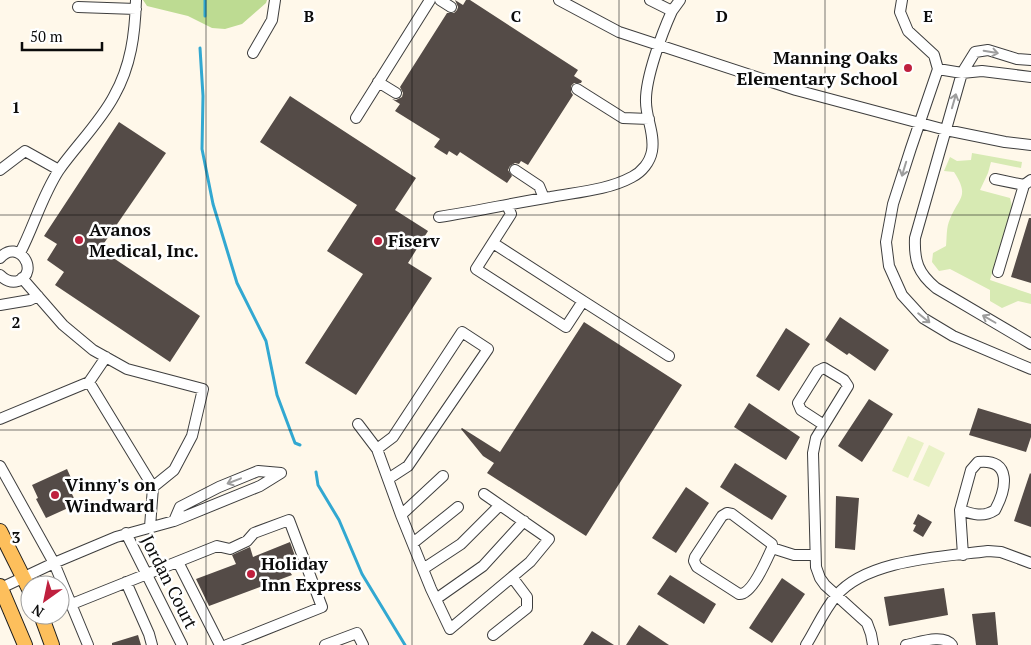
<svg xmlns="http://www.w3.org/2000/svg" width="1031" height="645" viewBox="0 0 1031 645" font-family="'PT Serif',serif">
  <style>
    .green { fill: #d7eab3 }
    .forest { fill: #bddb92 }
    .pitch { fill: #e8f1c5 }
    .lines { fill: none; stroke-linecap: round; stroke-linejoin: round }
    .stream { stroke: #32a8d1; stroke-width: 3 }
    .building { fill: #544b47 }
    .minor-casing { stroke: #3e3e3e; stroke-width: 12 }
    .major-casing { stroke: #1c1c1c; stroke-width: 16 }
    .minor { stroke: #fff; stroke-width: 10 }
    .major { stroke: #fdbf5c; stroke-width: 14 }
    .oneway { stroke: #9d9d9d }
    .grid { fill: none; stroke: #0b0b0b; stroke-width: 1; stroke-opacity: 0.55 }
    .poi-dot { fill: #bf203e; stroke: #fff; stroke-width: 2 }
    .labels { text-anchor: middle; stroke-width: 5; stroke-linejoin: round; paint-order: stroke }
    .poi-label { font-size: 18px; font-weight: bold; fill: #0b0b0b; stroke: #fff; text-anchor: start }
    .street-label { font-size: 18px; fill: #0b0b0b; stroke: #fff }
    .grid-label { font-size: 16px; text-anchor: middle; font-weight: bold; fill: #0b0b0b; stroke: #fff; stroke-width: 5; stroke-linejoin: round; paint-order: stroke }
  </style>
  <rect width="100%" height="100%" fill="#fff8ea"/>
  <path class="green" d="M972,153L1022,162L1021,168L991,162L988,173L980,190L1010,198L1012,206L990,280L1031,294V304L1018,301L1002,308L990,301V290L950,269L939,271L932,262L933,253L946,246C947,238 946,227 950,219C959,197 970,197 954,172L944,171L950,157L957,161L971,160Z"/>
  <path class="forest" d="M143,0H267L266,3L242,24L225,29L212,28L188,16L147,6Z"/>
  <path class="pitch" d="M908,436L924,443L908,478L892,471Z
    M929,445L945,453L929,487L913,480Z"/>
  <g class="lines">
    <path class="stream" d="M205,16V0
      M200,48L203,96L202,149L213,204L237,283L266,341L277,395L295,443L300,445
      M316,472L318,485L339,520L362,574L405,645"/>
  </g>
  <path class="building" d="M455,0L463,5L466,0H470L578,70L574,76L582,81L581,83H574L571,86V92L573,95L528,165L521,161L519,164L515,163L510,166L508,170L512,176L507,183L460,152L457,156L449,151L447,155L434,147L440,139L395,111L400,104L392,99L396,100L402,97L403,93L400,87L447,13H454L457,10L458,7Z
    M290,96L416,178L395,210L428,231L408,263L432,278L356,395L305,363L363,274L327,251L357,205L260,142Z
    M119,122L166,153L100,249L200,316L170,362L55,285L64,272L47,260L57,244L44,236Z
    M1029,218H1031V283L1011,277Z
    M840,317L889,350L875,371L849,353L847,355L825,340Z
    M584,322L682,385L586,536L487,473L494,463L483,456L461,429L462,428L500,452Z
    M786,328L810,344L779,391L756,376Z
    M869,399L893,414L862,462L838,446Z
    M749,403L800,437L786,460L734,427Z
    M978,408L1031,424V437L1026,452L969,435Z
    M735,463L787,496L772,520L720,487Z
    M67,469L76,489L71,492L77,504L46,518L36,499L38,498L32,485Z
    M1030,473L1031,474V527L1014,521Z
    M686,487L709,503L676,553L652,538Z
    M836,496L859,498L855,550L835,548Z
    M918,514L932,522L923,537L913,531L916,525L913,524Z
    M290,542L299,567L290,572L292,575L209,606L196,579L236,564L232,555L250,547L253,557Z
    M670,575L716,604L704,624L657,594Z
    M782,578L805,594L772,643L749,628Z
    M944,588L948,615L889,626L884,597Z
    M995,612L998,645H976L972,614Z
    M639,625L669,645H626Z
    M592,631L614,645H583Z
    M138,635L141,645H112V643Z"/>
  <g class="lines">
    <defs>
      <path id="minor" d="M440,0L451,7
        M559,0L619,32L796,90L946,130L1005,142L1031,145
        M650,0L672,11L680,0
        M902,0L900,12L908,31L934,55L938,69L911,148L893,204L886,242L889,266L902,295L923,318L953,336L1031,369
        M78,7L136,9
        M253,53L272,20L275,0
        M1031,60L1017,59L988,50L975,52L962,73L915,238C914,261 918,273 936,288L1031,344
        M938,69L962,73L982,71L1031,77
        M378,82L396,93
        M577,89L623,118L649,119
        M356,118L430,0
        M0,170L25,151L59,170
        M515,170L539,186L544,198
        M995,179L1024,185
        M439,217C477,211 514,203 551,197C578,192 608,190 632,177C642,172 650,162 652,151C655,134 646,118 646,102C645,79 662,33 672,11
        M493,243L583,301L566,327L476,269L511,214L507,205
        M20,253C34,226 42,196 59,170C76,146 101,121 114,96C131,66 135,34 136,0
        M0,258C18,237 41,272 18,281C11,283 5,280 0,275
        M998,272L1024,185L1031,180
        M22,278L63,325L93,350L127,369L203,389L192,436L174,470L153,487L89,382
        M583,301L669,356
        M0,305L30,300L38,296
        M824,368L844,380L848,386L824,425L801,410L798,403L818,371Z
        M0,419L89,382L106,357
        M358,424L377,449L401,515L431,589L450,629L530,562L549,539L484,494
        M824,425L816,438L813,453L816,567L820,578L825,585L867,623L871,634L873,645
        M377,449L393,437L462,332L488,349L408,466L388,479
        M978,462C1013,458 1006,490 995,510C983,518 972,514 960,510L971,470Z
        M0,466L54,563L88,645
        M960,510L963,555
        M727,513L732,514L772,544V548C767,559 752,595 739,594L697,567L694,561L695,557L722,516Z
        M401,515L443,476
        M174,521L180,507L219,487L258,471L281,473
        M150,527L153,487
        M126,533L182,645
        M413,543L458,507
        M772,548L794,555H814
        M178,562L220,645
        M423,569L461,544L500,505
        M126,582L149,634L152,645
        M1,588L54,563L116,537L174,521L260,486L281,473
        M436,599L483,566L524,521
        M72,604L217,546L230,549L247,541L254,533L289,520L322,607L227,645
        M493,635L527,608V597L512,577
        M325,645L357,633L363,645
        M806,645C816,629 824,610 836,596C867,559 943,557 988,551L1001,552L1031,563
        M906,645C918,643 943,633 952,645"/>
      <path id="major" d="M0,531L30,591
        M0,586L25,645
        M41,615L52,645"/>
    </defs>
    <use href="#minor" class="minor-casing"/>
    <use href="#major" class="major-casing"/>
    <use href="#minor" class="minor"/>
    <use href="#major" class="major"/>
  </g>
  <defs><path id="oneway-shaft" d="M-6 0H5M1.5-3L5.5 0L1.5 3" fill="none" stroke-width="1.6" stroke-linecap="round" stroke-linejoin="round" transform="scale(1.25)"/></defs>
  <g class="oneway">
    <use href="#oneway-shaft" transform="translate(991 52) rotate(10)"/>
    <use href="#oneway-shaft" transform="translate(954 101) rotate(-74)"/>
    <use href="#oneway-shaft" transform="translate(904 169) rotate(107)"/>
    <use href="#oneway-shaft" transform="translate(924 318) rotate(39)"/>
    <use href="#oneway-shaft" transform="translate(989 319) rotate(-150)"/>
    <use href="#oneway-shaft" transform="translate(234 481) rotate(159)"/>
  </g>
  <path class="grid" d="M206,0V645M412,0V645M619,0V645M825,0V645M0,215H1031M0,430H1031"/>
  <g class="poi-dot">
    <circle cx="908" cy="68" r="5"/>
    <circle cx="79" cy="240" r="5"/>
    <circle cx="378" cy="241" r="5"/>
    <circle cx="55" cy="495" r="5"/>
    <circle cx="251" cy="574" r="5"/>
  </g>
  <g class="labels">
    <g class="poi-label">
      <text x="898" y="64" text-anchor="end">Manning Oaks<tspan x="898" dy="21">Elementary School</tspan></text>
      <text x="89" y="236">Avanos<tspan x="89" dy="21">Medical, Inc.</tspan></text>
      <text x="388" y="247">Fiserv</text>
      <text x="65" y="491">Vinny's on<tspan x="65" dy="21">Windward</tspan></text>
      <text x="261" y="570">Holiday<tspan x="261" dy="21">Inn Express</tspan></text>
    </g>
    <g class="street-label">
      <text transform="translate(169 582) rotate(63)" y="6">Jordan Court</text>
    </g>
  </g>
  <g class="grid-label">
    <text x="309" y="22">B</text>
    <text x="516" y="22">C</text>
    <text x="722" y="22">D</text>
    <text x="928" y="22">E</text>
    <text x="16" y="113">1</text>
    <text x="16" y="328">2</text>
    <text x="16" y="543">3</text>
  </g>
  <g transform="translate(45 600) rotate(213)"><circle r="24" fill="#ffffff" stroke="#9d9d9d"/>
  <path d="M0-4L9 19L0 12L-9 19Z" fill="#bf203e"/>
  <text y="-8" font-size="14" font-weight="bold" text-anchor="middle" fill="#0b0b0b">N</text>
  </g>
  <path d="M22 42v8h80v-8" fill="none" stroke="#0b0b0b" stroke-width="2.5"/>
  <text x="30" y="42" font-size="15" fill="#0b0b0b" stroke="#ffffff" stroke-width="4" paint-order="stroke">50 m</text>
</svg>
